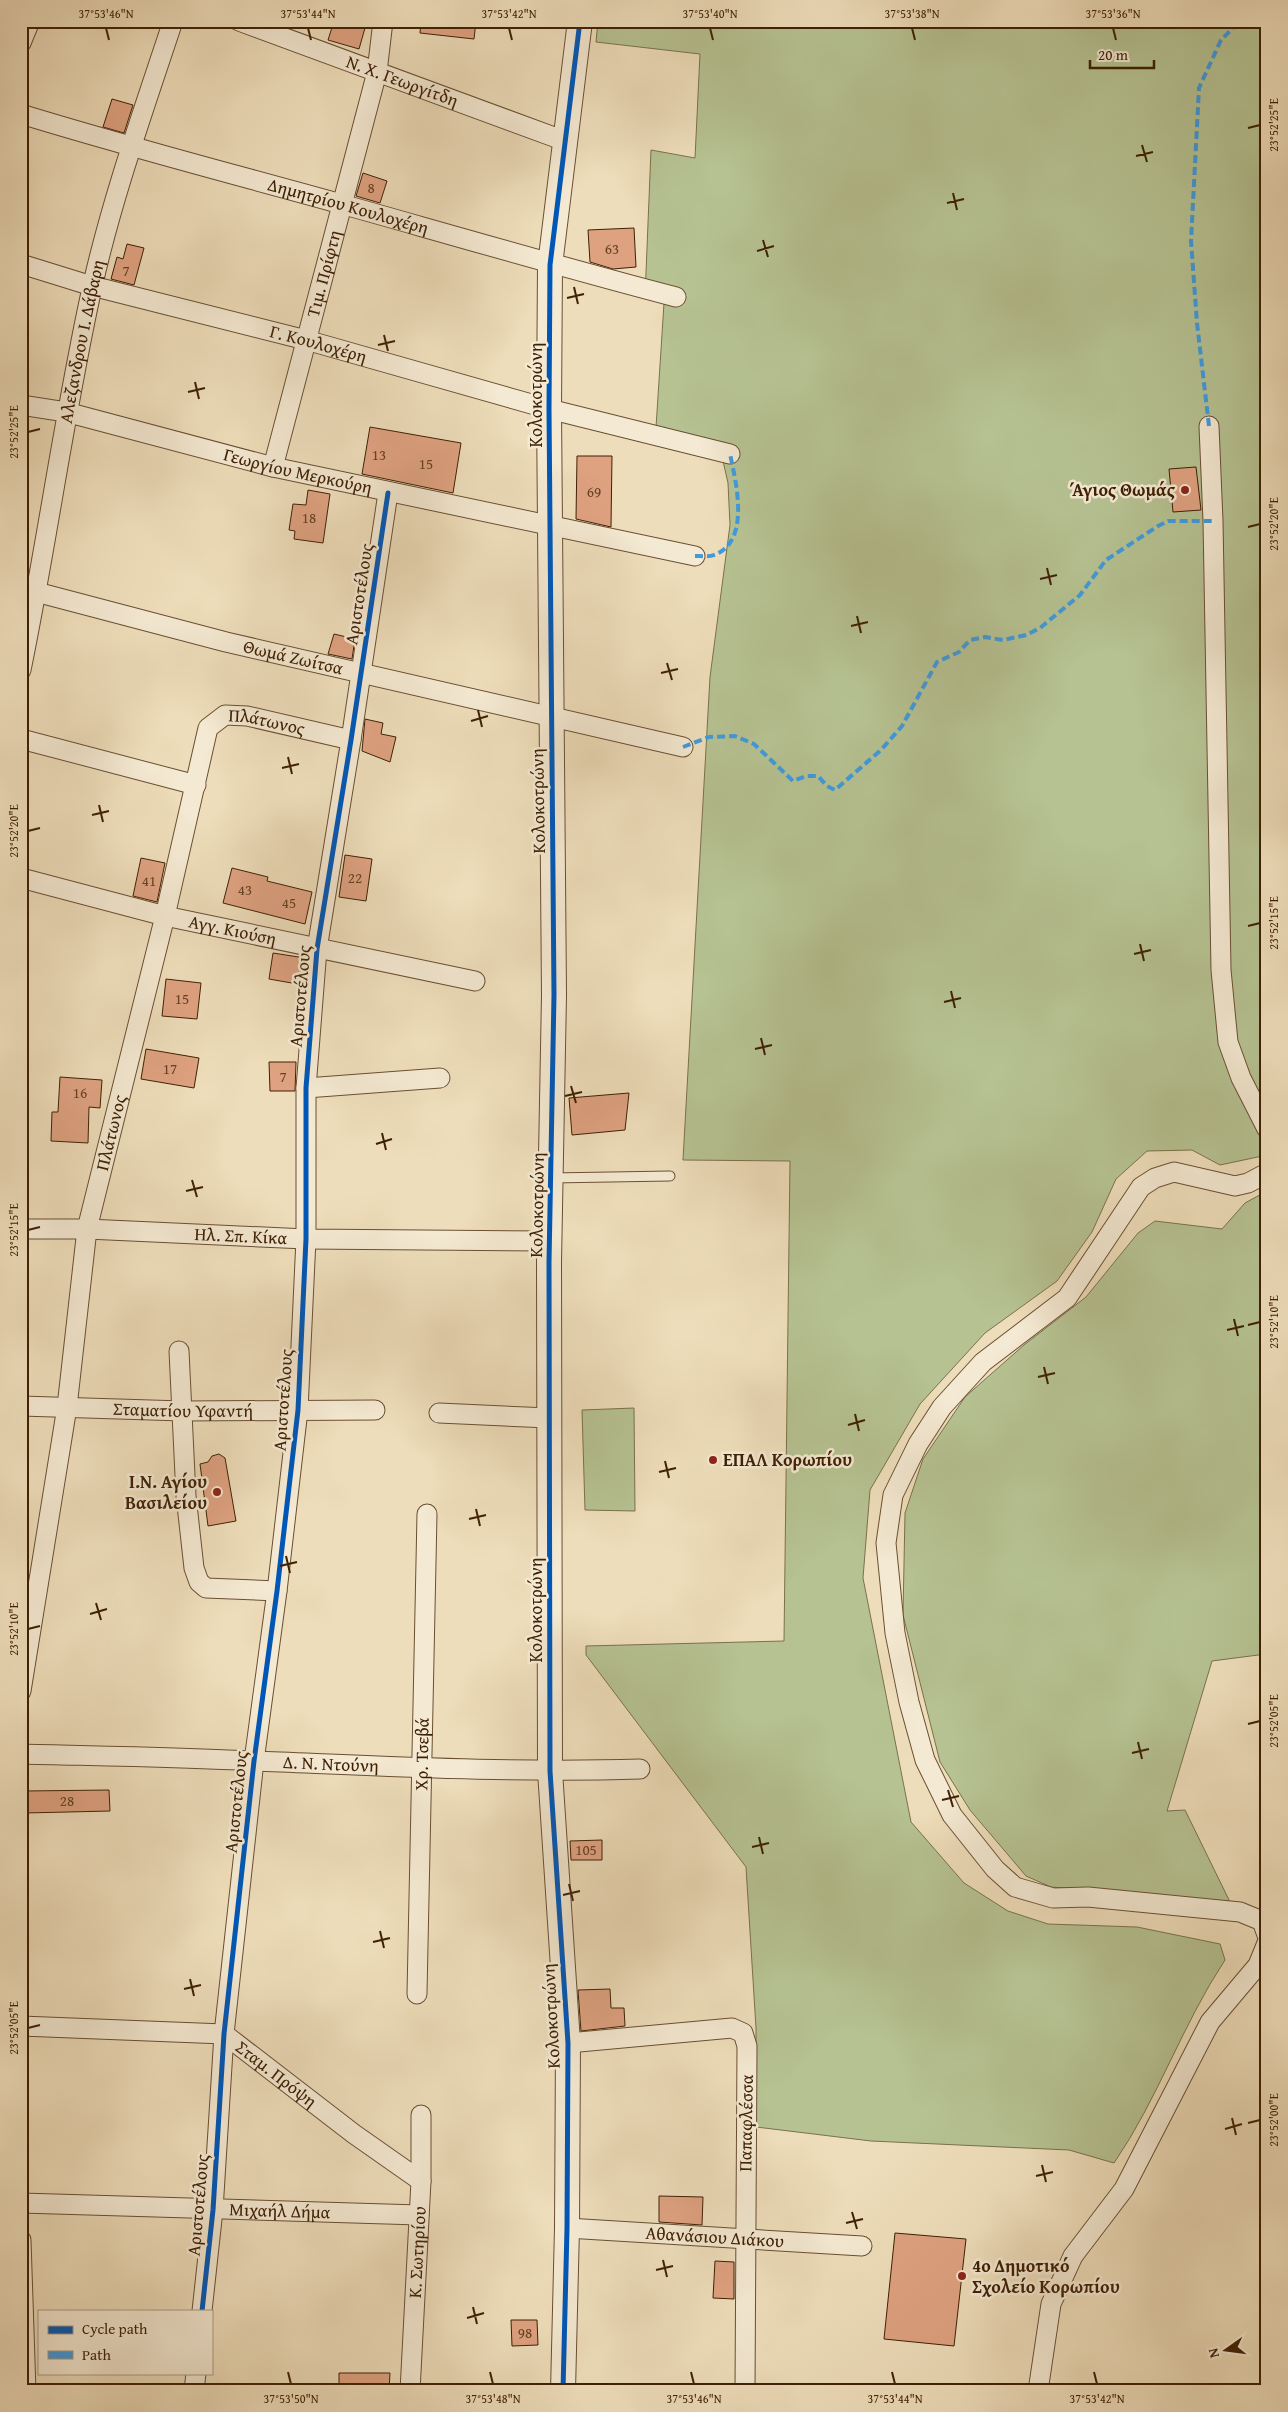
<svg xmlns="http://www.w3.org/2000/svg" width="1288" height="2412" viewBox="0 0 1288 2412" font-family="'Gentium Book Plus',serif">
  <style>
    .green { fill: #b6c292; stroke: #7a714c }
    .building { fill: #dfa281; stroke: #3e2005 }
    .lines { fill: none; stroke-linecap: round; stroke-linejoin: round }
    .service-casing { stroke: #6a4f32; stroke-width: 11 }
    .minor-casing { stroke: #6a4f32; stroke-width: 21 }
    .tertiary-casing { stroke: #6a4f32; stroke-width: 26 }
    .service { stroke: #f4e9d2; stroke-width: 9 }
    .minor { stroke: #f4e9d2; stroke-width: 19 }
    .tertiary { stroke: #f4e9d2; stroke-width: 24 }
    .quiet { stroke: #3f9bdd; stroke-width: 4; stroke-dasharray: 8 4; stroke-linecap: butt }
    .cycleway-casing { stroke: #f4e9d2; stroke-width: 8 }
    .cycleway { stroke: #0057b8; stroke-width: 5 }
    .ticks { fill: none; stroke: #3e2005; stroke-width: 2 }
    .poi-dot { fill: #8f2418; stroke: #f4e9d2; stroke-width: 2 }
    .labels { text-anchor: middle; stroke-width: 5; stroke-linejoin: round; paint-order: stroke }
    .number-label { font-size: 15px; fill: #664024 }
    .street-label { font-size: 18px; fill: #3e2005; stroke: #f4e9d2 }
    .poi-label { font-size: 18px; font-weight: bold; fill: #3e2005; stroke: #f4e9d2; text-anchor: end }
    .neatline { fill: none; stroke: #3e2005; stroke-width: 2 }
    .ticks-label { font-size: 12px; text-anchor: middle; fill: #3e2005 }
  </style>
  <rect width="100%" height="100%" fill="#eeddba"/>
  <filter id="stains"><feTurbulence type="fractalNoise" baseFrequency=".004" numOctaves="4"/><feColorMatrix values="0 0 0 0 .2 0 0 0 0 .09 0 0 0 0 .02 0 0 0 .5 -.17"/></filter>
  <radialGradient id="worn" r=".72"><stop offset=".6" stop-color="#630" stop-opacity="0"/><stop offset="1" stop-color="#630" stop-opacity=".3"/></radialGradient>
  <path class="green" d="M598,21H1267V1155L1220,1165L1192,1150L1147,1151L1116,1179L1092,1232L1057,1281L985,1333L920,1404L870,1490L863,1578L911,1822L964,1883L1008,1911L1048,1924L1137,1927L1220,1944L1225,1960C1182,2025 1158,2099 1114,2163L1069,2150L871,2141L756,2127V2028L746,1867L586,1655V1646L784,1641L790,1161L683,1160L710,677L730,525L728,483L723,461L655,443L664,303L645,297L651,150L695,158L700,54L596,42Z
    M1267,1191V1656L1266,1654L1212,1661L1167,1811L1185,1810L1230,1902L1051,1887L1026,1876L970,1810L940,1762L903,1615L905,1513L923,1459L965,1397L1024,1345L1086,1297L1138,1233L1155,1221L1222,1229L1245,1203Z
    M634,1408L635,1511L585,1510L582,1410Z"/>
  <path class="building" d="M334,21H367L359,49L328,40Z
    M421,21H476L474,39L420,33Z
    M112,99L133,105L124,133L103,127Z
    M363,173L387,181L380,203L356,196Z
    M634,228L636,267L613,269L590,262L588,230Z
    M127,244L144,248L134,285L111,279L117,257L123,259Z
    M370,427L461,443L453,493L362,474Z
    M577,456H612L611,527L576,519Z
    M1196,467L1201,510L1173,512L1169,469Z
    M308,490L330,494L323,543L294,539L295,531L289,530L293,504L306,505Z
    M334,634L355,639L352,659L328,654Z
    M365,719L383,723L381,734L396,737L390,762L362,751Z
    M345,855L372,859L366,901L339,897Z
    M141,858L165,863L157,902L133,896Z
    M232,868L268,877L267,881L312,892L305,924L223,903Z
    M273,953L305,958L303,985L269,979Z
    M166,979L201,983L197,1019L162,1016Z
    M146,1049L199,1058L194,1088L141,1079Z
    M269,1062H296L295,1091H270Z
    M60,1077L102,1080L100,1108L89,1107L88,1143L51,1141L52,1112H58Z
    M629,1093L625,1130L572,1135L569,1098Z
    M219,1454L225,1458L236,1521L208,1526L200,1464L208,1462L212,1456Z
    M109,1790L110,1811L25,1813L24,1791Z
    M602,1840V1860H571L570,1841Z
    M610,1989L611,2008H624L625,2026L581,2031L578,1990Z
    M659,2196L703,2197L702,2225L659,2222Z
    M895,2233L966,2239L954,2346L884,2339Z
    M715,2261L734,2262V2299L713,2298Z
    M511,2320H537L538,2345L512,2346Z
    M339,2373H390L389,2391H339Z"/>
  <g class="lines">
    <defs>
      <path id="service" d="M551,1178L670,1176"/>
      <g id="minor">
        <path id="s1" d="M239,21L565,141"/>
        <path d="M21,43L30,21"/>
        <path id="s2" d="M21,114C128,147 237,175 345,205C455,236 565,268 676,297"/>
        <path id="s3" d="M21,264L92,286L306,340L549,409L730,454"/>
        <path id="s4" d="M21,405L66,412L273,467L695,556"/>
        <path d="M1209,426L1213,521L1221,970L1228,1042L1241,1078L1267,1129"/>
        <path id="s5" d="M273,467L377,72L383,21"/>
        <path id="s6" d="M21,588L226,642L683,747"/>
        <path id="s7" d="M21,670C47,543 64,415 92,288C112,198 144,109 173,21"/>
        <path d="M21,739L196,785"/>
        <path id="s8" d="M21,878L165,916L475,981"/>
        <path d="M306,1088L440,1078"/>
        <path d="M1267,1173L1248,1183L1235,1186L1174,1172L1155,1178L1141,1187L1067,1298L983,1362L942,1407L918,1444L893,1495L886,1543L895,1633L909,1702L925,1760L952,1815L995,1869L1015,1887L1053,1898L1088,1897L1240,1912L1262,1921L1267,1935"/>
        <path id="s9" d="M21,1229H87L306,1239L549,1241"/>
        <path d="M179,1351L186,1496L194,1568L199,1582L206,1588L277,1591"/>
        <path id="s10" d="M21,1406L183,1411L375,1410"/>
        <path d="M439,1413L549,1418"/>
        <path id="s11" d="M21,1691L67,1407L87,1229L165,916L208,728L225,715L247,716L351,740"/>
        <path id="s12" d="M21,1754C99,1756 177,1757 255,1761C384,1766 511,1773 640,1769"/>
        <path id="s13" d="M417,1994L427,1514"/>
        <path id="s14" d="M21,2026L224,2034L354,2134L421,2181"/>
        <path d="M568,2043L732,2028L743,2033L747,2046L745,2391"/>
        <path id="s15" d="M21,2203L419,2215"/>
        <path id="s16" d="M567,2228L862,2246"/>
        <path d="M21,2240L26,2391"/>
        <path d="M202,2311L213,2210L224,2034L254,1761L277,1591L298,1410L306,1239V1088L317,949L351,740L388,493"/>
        <path d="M194,2391L196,2373"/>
        <path id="s17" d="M410,2391L421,2181V2115"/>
        <path d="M1038,2391L1051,2304L1073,2256L1124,2189L1210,2022L1258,1965L1267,1943"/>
      </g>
      <path id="tertiary" d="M563,2391L567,2228L568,2043L550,1771L549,1262L554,995L549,409L550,265L580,21"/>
    </defs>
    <use href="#service" class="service-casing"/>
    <use href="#minor" class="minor-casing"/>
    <use href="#tertiary" class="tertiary-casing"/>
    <use href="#service" class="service"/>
    <use href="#minor" class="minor"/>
    <use href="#tertiary" class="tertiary"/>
    <path class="quiet" d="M1209,426L1197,323L1191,241L1199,88L1221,40L1240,21
      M695,556C701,556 709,557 714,555C751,542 736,482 730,454
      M683,747L709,737L735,736L754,744L793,781L806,776H818L827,786L835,790L881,750L902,726L937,662L959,652L970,640L985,637L1003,640L1026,635L1040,628L1080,595L1106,560L1158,526L1168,521H1213"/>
    <defs>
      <path id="cycleway" d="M202,2311L213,2210L224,2034L254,1761L277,1591L298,1410L306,1239V1088L317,949L351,740L388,493
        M563,2391L567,2228L568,2043L550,1771L549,1262L554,995L549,409L550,265L580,21"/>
    </defs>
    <use href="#cycleway" class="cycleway-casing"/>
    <use href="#cycleway" class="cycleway"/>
  </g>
  <path class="ticks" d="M106,28L109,40M308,28L311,40M509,28L512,40M710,28L713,40M912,28L915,40M1113,28L1116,40M1248,128L1260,125M1142,145L1147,162M1136,156L1153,152M953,193L957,210M947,203L964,199M763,240L768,257M757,251L774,246M574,287L578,304M567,298L584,294M384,335L388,351M378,345L395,341M195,382L199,399M188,392L205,388M28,432L40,429M1248,527L1260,524M1047,568L1051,585M1040,579L1057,575M857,616L861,633M851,626L868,622M667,663L672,680M661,673L678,669M478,710L482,727M471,721L488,716M288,757L292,774M282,768L299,764M99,805L103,822M92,815L109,811M28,831L40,828M1248,926L1260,923M1140,944L1144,961M1134,954L1151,950M951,991L955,1008M944,1002L961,998M761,1038L765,1055M755,1049L772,1045M571,1086L576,1103M565,1096L582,1092M382,1133L386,1150M376,1144L392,1139M192,1180L197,1197M186,1191L203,1187M28,1230L40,1227M1234,1319L1238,1336M1248,1325L1260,1322M1227,1330L1244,1326M1044,1367L1048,1384M1038,1377L1055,1373M855,1414L859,1431M848,1425L865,1420M665,1461L669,1478M659,1472L676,1468M476,1509L480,1526M469,1519L486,1515M286,1556L290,1573M280,1566L297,1562M96,1603L101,1620M90,1614L107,1609M28,1629L40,1626M1248,1724L1260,1721M1138,1742L1142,1759M1132,1753L1149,1749M948,1790L953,1807M942,1800L959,1796M759,1837L763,1854M752,1847L769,1843M569,1884L573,1901M563,1895L580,1891M380,1931L384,1948M373,1942L390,1938M190,1979L194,1996M184,1989L201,1985M28,2028L40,2025M1232,2118L1236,2135M1248,2123L1260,2120M1225,2129L1242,2124M1042,2165L1046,2182M1036,2176L1053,2172M852,2212L857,2229M846,2223L863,2219M663,2260L667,2277M656,2270L673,2266M473,2307L477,2324M467,2318L484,2313M288,2372L291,2384M490,2372L493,2384M691,2372L694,2384M892,2372L895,2384M1094,2372L1097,2384"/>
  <g class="poi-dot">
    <circle cx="1185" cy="490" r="5"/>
    <circle cx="713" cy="1460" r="5"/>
    <circle cx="217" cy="1492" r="5"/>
    <circle cx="962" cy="2276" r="5"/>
  </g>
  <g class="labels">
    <g class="number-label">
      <text x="371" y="193">8</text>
      <text x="612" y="254">63</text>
      <text x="126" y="276">7</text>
      <text x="379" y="460">13</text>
      <text x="426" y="469">15</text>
      <text x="594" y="497">69</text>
      <text x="309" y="523">18</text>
      <text x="355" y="883">22</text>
      <text x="149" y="886">41</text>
      <text x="245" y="895">43</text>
      <text x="289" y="908">45</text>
      <text x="182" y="1004">15</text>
      <text x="170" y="1074">17</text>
      <text x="283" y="1082">7</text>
      <text x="80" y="1098">16</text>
      <text x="67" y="1806">28</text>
      <text x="586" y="1855">105</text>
      <text x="525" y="2338">98</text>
    </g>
    <g class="street-label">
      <text dy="6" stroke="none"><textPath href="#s1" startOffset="174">Ν. Χ. Γεωργίτδη</textPath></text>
      <text dy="6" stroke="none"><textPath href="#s2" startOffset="340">Δημητρίου Κουλοχέρη</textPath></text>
      <text dy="6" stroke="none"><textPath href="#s5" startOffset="200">Τιμ. Πρίφτη</textPath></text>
      <text dy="6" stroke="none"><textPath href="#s7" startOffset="334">Αλεζανδρου Ι. Δάβαρη</textPath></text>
      <text dy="6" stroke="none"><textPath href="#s3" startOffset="308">Γ. Κουλοχέρη</textPath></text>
      <text transform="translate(536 395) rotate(-90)" y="6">Κολοκοτρώνη</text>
      <text dy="6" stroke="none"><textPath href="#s4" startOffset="285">Γεωργίου Μερκούρη</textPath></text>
      <text transform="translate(359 594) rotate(-81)" y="6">Αριστοτέλους</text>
      <text dy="6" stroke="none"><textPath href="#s6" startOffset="281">Θωμά Ζωίτσα</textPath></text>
      <text dy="6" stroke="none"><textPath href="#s11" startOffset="1046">Πλάτωνος</textPath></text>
      <text transform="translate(538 801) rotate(-91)" y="6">Κολοκοτρώνη</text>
      <text dy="6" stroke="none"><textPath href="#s8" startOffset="218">Αγγ. Κιούση</textPath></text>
      <text transform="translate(300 996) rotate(-85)" y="6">Αριστοτέλους</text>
      <text dy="6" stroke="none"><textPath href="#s11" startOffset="566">Πλάτωνος</textPath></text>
      <text transform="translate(537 1205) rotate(-89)" y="6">Κολοκοτρώνη</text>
      <text dy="6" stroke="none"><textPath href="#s9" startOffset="220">Ηλ. Σπ. Κίκα</textPath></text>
      <text transform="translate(283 1400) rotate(-86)" y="6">Αριστοτέλους</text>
      <text dy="6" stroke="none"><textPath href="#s10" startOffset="162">Σταματίου Υφαντή</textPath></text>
      <text transform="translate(536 1610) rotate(-90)" y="6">Κολοκοτρώνη</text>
      <text dy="6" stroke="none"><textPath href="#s13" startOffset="240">Χρ. Τσεβά</textPath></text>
      <text dy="6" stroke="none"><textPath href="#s12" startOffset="310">Δ. Ν. Ντούνη</textPath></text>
      <text transform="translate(236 1802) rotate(-84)" y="6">Αριστοτέλους</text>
      <text transform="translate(551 2016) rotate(-93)" y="6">Κολοκοτρώνη</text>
      <text dy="6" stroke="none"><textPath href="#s14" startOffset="269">Σταμ. Πρόψη</textPath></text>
      <text transform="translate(746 2123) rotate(-89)" y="6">Παπαφλέσσα</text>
      <text transform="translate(198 2205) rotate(-85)" y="6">Αριστοτέλους</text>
      <text dy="6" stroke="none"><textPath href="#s15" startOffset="259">Μιχαήλ Δήμα</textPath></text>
      <text dy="6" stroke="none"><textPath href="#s16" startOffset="148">Αθανάσιου Διάκου</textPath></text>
      <text dy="6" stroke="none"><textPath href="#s17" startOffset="139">Κ. Σωτηρίου</textPath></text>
    </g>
    <g class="poi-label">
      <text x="1175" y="496">Άγιος Θωμάς</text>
      <text x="723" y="1466" text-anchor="start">ΕΠΑΛ Κορωπίου</text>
      <text x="207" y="1488">Ι.Ν. Αγίου<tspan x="207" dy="21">Βασιλείου</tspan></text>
      <text x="972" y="2272" text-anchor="start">4ο Δημοτικό<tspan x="972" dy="21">Σχολείο Κορωπίου</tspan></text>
    </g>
  </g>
  <rect width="1288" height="2412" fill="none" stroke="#eeddba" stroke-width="55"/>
  <rect x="38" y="2310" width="175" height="65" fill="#f4e9d2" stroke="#ab9980"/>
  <rect x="48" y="2326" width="25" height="8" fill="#0057b8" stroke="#ab9980"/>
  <text x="82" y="2334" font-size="15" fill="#3e2005">Cycle path</text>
  <rect x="48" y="2351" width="25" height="8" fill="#3f9bdd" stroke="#ab9980"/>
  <text x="82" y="2360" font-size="15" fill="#3e2005">Path</text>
  <g transform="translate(1226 2350) rotate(256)" stroke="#f4e9d2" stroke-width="4" paint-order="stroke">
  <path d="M0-4L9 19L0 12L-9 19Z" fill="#3e2005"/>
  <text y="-8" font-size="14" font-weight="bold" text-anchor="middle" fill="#3e2005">N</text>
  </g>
  <path d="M1090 60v8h64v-8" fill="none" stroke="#3e2005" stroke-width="2.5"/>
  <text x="1098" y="60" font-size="15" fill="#3e2005" stroke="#f4e9d2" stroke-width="4" paint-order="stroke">20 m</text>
  <rect x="28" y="28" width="1232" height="2356" class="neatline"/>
  <g class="ticks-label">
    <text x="106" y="18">37°53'46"N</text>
    <text x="308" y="18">37°53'44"N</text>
    <text x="509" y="18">37°53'42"N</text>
    <text x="710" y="18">37°53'40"N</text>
    <text x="912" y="18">37°53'38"N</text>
    <text x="1113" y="18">37°53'36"N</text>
    <text transform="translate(1274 125) rotate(-90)" y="4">23°52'25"E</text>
    <text transform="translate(14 432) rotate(-90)" y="4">23°52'25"E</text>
    <text transform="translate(1274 524) rotate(-90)" y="4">23°52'20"E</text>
    <text transform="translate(14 831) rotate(-90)" y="4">23°52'20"E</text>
    <text transform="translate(1274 923) rotate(-90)" y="4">23°52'15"E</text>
    <text transform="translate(14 1230) rotate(-90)" y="4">23°52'15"E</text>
    <text transform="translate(1274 1322) rotate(-90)" y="4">23°52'10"E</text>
    <text transform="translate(14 1629) rotate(-90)" y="4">23°52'10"E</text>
    <text transform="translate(1274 1721) rotate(-90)" y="4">23°52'05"E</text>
    <text transform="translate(14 2028) rotate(-90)" y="4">23°52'05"E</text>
    <text transform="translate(1274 2120) rotate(-90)" y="4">23°52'00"E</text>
    <text x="291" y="2403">37°53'50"N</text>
    <text x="493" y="2403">37°53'48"N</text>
    <text x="694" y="2403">37°53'46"N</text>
    <text x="895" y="2403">37°53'44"N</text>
    <text x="1097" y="2403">37°53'42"N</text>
  </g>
  <rect width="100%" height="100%" filter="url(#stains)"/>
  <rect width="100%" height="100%" fill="url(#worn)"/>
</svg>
